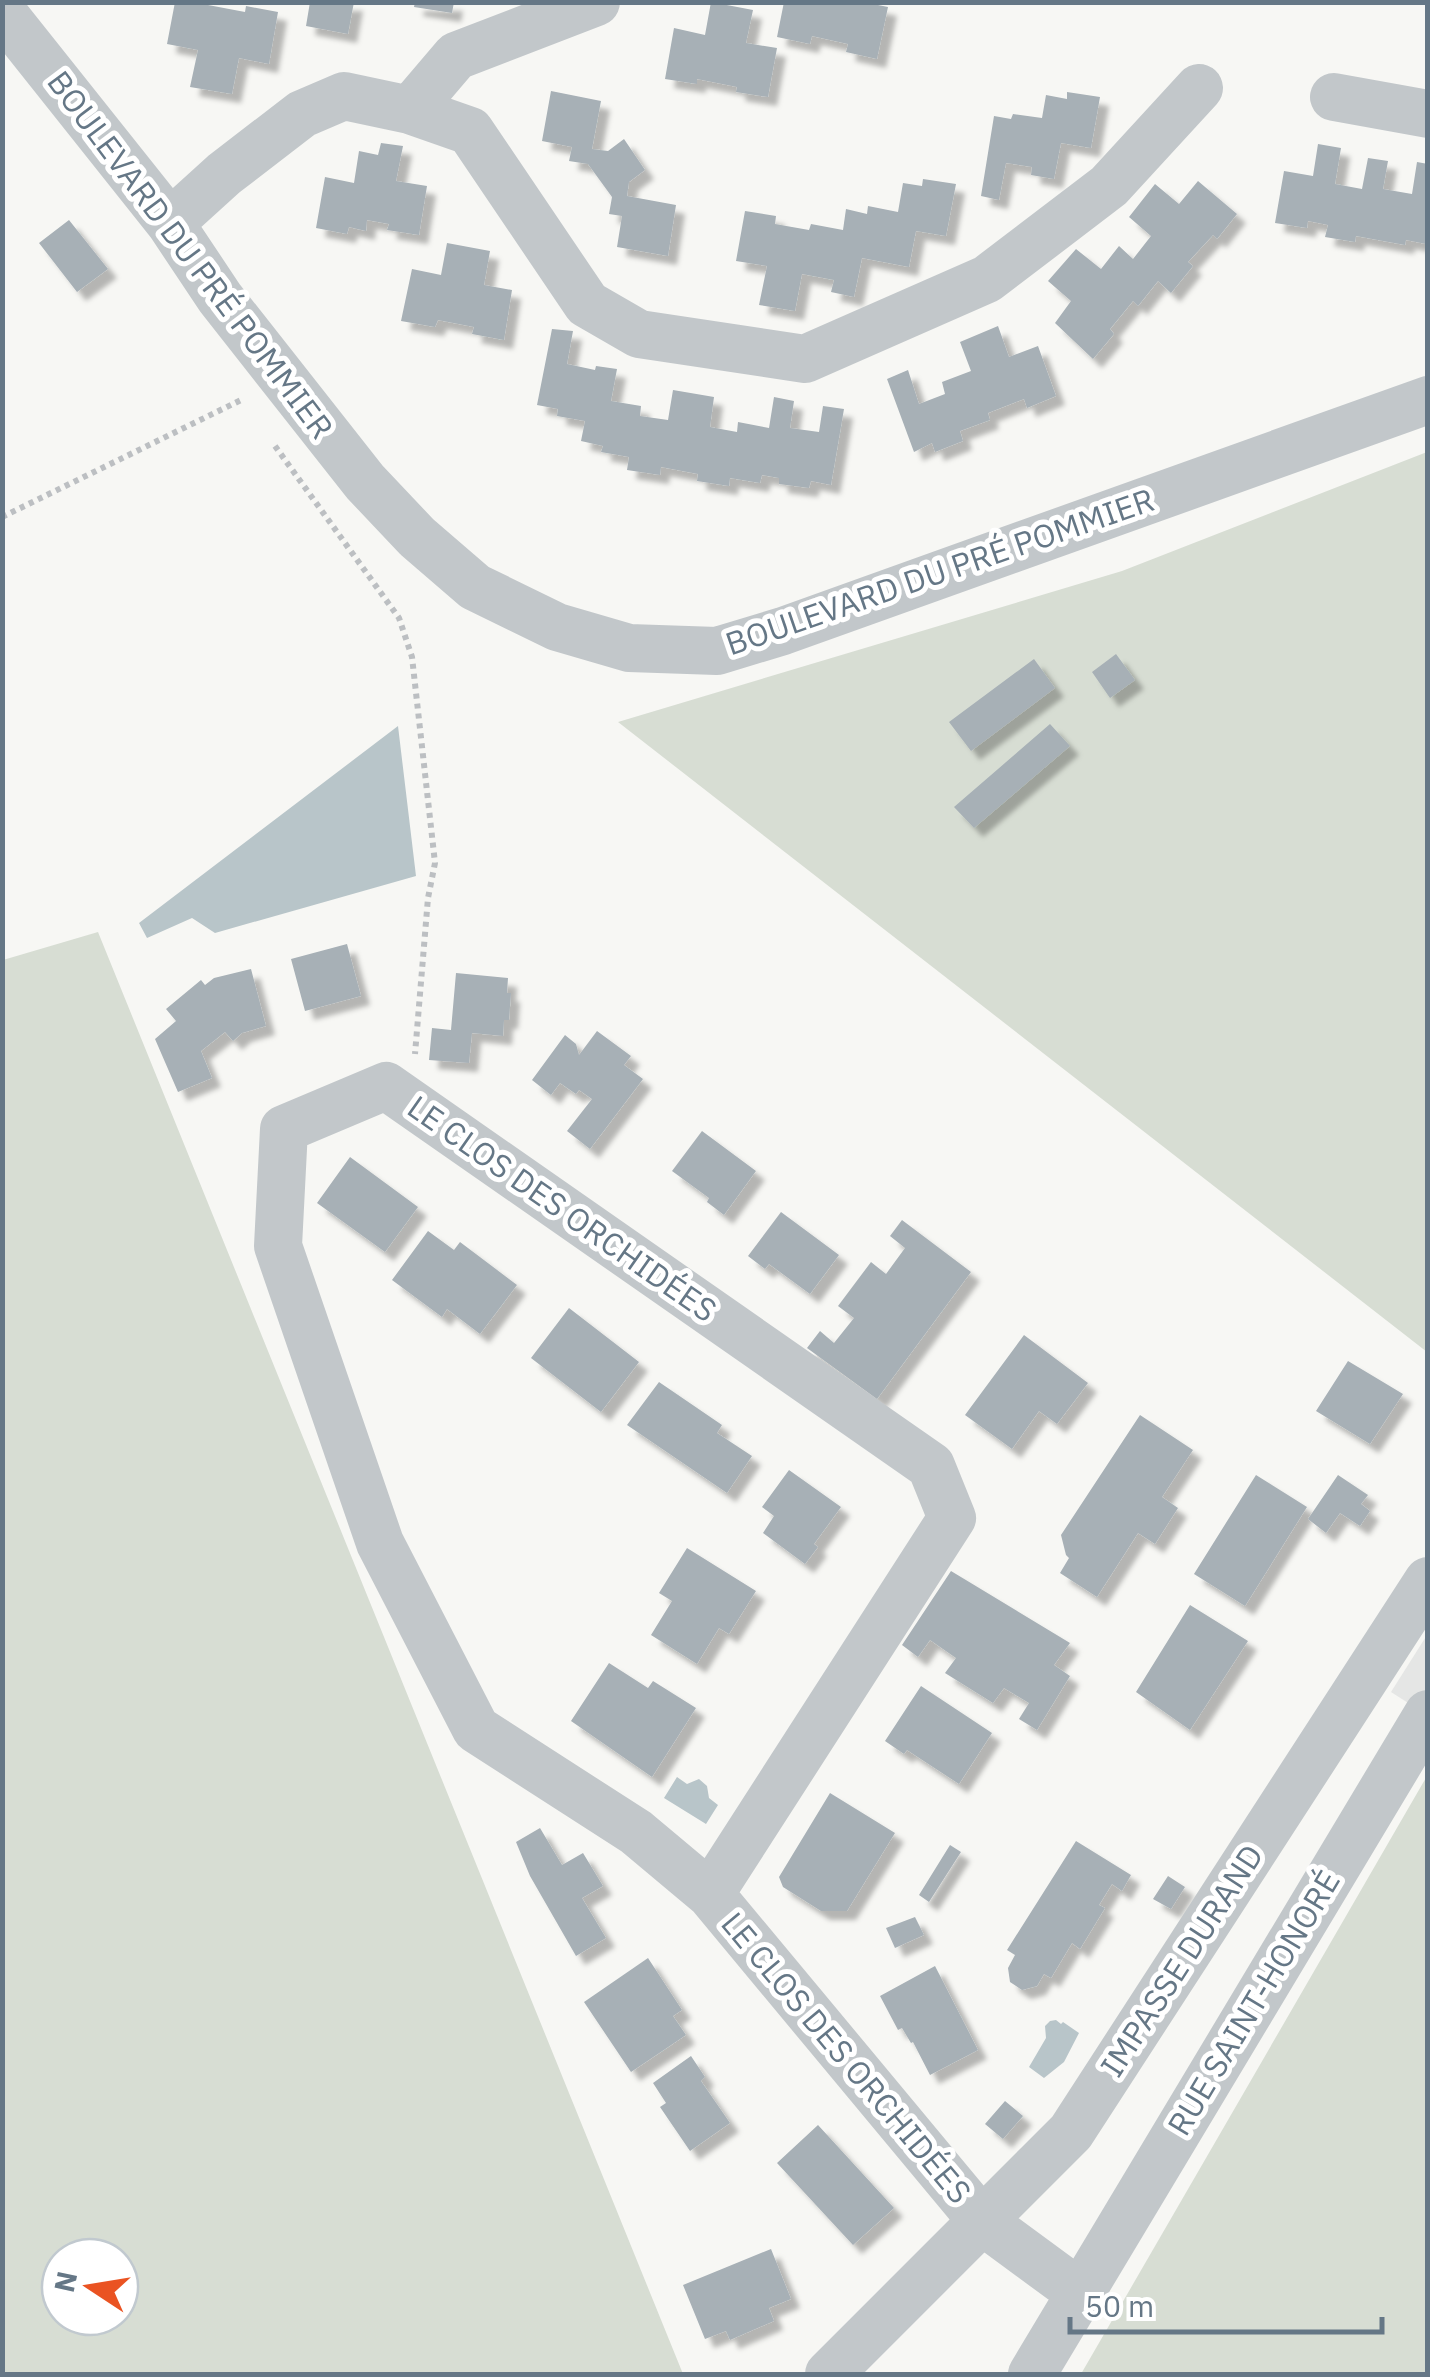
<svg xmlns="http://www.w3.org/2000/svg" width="1430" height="2377" viewBox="0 0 1430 2377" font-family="'IBM Plex Sans',sans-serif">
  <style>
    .built { fill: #e5e6e5 }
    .green { fill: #d7ddd3; fill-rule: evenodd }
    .water { fill: #b8c5c9 }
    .building { fill: #a7b0b6; filter: url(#shadow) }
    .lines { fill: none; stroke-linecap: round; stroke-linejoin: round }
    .path { stroke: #bcbfc2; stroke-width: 6; stroke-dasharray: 5 5; stroke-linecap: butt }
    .minor { stroke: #c2c7ca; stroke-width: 48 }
    .labels { text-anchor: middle; stroke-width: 10; stroke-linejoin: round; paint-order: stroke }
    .street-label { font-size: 32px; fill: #657786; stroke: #fff }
  </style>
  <defs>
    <filter id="shadow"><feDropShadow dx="9" dy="9" stdDeviation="2.5" flood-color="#0004"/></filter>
  </defs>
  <rect width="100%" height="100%" fill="#f7f7f4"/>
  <path class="built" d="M1427,1635V1715L1391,1692Z"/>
  <path class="green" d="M1427,452V1352L618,722L1122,571Z
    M98,932L683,2374H3V960ZM120,2257V2317H60V2257Z
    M1427,1776V2374H1081Z"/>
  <path class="water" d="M398,726L416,876L215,933L192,918L147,938L139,923Z
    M677,1777L687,1784L699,1779L707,1786L709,1798L718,1805L706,1824L664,1798Z
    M1056,2020L1061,2024L1063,2022L1079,2033L1064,2062L1044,2078L1029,2067L1046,2038L1045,2026L1050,2021Z"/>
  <path class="building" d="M175,2H208V5L245,12L246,6L278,12L269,64L239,58L232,94L190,87L198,50L167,44Z
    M310,2H354L348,34L306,26Z
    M415,2H454L452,13L414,7Z
    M711,2L753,10L746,43L777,48L768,97L736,92L737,87L697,79V84L665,79L674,28L705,35Z
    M784,2H863L888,7L877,59L846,52L848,44L812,36L810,44L777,37Z
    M551,91L601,101L592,149L608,151L624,139L645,170L629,182L627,196L676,205L668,256L617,247L622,216L609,214L612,197L588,164L569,161L572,147L542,141Z
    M1067,92L1100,97L1091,148L1061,143L1054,179L1031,175L1032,167L1006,163L999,200L981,196L994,116L1011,119L1013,114L1042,118L1046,95L1067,99Z
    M381,143L403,146L396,181L427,186L419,235L387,230L389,224L367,220L366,231L349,227L347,234L316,228L325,177L354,183L359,151L378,155Z
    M1318,144L1341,148L1335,184L1362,189L1368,158L1388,161L1383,189L1412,194L1417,162L1428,164L1426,244L1406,240L1405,245L1356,236L1355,242L1325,237L1328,225L1308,221L1307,228L1275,223L1284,171L1313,176Z
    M923,179L956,184L946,236L916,231L909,267L862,258L854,297L831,292L834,280L802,274L795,311L759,305L767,266L736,261L745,211L776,216L775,224L809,230L811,224L843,230L846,209L867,214L868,206L898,212L903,183L922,186Z
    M1198,181L1237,214L1217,239L1213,235L1188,262L1193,266L1171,293L1158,281L1138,306L1133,301L1110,329L1114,334L1093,359L1055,323L1071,301L1048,281L1076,249L1101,269L1119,246L1133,259L1151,236L1129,217L1155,184L1179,204Z
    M69,220L108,269L77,292L39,243Z
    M447,243L490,251L484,285L512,290L504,340L472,334L474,327L438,320L435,327L401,321L412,269L441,275Z
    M998,326L1009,357L1038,346L1056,396L1027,408L1024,399L988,413L990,420L960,431L963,441L935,452L932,443L914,452L887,379L908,370L919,404L945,394L942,382L971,371L960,342Z
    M552,329L573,331L567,364L595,370L596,366L617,369L611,401L641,406L640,416L668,420L673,390L714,397L710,427L737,432L738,422L769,428L774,397L794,401L790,428L819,432L823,406L844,409L831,485L811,481L809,488L779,484V478L762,475L760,483L730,478L729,486L697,481L698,474L661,467L660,475L627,470L629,457L601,452L603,446L581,441L585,421L557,416L558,409L537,405Z
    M1116,654L1135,680L1110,698L1092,672Z
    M1034,659L1055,688L971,751L949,722Z
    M1050,724L1070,746L974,828L954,807Z
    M347,944L361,996L305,1011L291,959Z
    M251,969L266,1026L242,1033L233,1041L225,1032L201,1051L212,1078L178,1092L155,1039L176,1021L166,1009L201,980L205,985L214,978Z
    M456,973L508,978L507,993H511L509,1020H504L503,1036L472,1033L469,1063L429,1060L432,1028L451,1030Z
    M597,1031L631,1056L624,1065L643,1079L590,1149L567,1131L592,1099L579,1090L576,1094L560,1083L551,1095L532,1080L565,1035L576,1044L579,1055Z
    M702,1131L756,1171L724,1215L707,1202L709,1198L672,1171Z
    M350,1157L418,1207L385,1252L317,1203Z
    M781,1212L839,1255L810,1294L769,1264L765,1269L748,1256Z
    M902,1220L971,1272L877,1399L807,1348L820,1331L834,1343L854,1318L838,1306L871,1262L886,1274L905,1248L890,1236Z
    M428,1231L454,1250L460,1242L517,1285L480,1334L447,1309L442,1317L392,1280Z
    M569,1308L639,1362L601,1412L531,1358Z
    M1024,1335L1088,1383L1057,1424L1039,1411L1012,1449L965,1415Z
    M1348,1361L1403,1394L1370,1444L1316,1411Z
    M659,1382L722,1425L717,1433L752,1456L727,1493L627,1425Z
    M1140,1415L1193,1450L1162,1497L1178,1508L1155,1544L1138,1533L1097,1597L1060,1573L1069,1558L1066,1555L1061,1535Z
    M789,1470L841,1507L814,1544L818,1547L805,1564L763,1533L774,1516L762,1507Z
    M1256,1475L1307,1507L1245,1606L1194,1574Z
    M1338,1475L1368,1495L1361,1504L1370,1511L1360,1526L1340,1513L1326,1533L1308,1519Z
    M687,1548L756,1591L729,1634L719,1628L697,1664L651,1635L672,1601L659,1593Z
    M951,1571L1070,1643L1054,1665L1070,1676L1037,1730L1019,1719L1029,1703L1004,1688L993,1703L945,1673L956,1658L930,1640L918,1657L902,1645Z
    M1190,1605L1248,1641L1190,1730L1136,1692Z
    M609,1663L648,1688L653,1681L696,1708L652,1777L571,1721Z
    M921,1686L992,1733L959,1784L907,1750L904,1754L885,1741Z
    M830,1793L895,1833L847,1911H821L783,1887L779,1877Z
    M540,1828L562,1865L583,1853L603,1886L582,1898L606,1938L576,1956L530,1876L516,1842Z
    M1076,1841L1131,1875L1122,1891L1112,1884L1099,1905L1105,1908L1080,1949L1072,1943L1051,1978L1044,1974L1037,1986L1022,1990L1010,1982L1008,1968L1015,1955L1007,1950Z
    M950,1845L961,1852L929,1902L919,1895Z
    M1168,1876L1185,1887L1171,1909L1153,1899Z
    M915,1917L924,1935L895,1948L886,1928Z
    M648,1958L682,2010L673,2016L686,2035L631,2072L584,2002Z
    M935,1966L978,2050L930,2075L913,2042L911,2043L902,2028L898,2030L880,1996Z
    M691,2056L705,2077L701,2081L730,2123L690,2151L660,2107L666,2103L653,2083Z
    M1005,2101L1023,2116L1003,2139L985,2124Z
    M818,2125L894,2208L853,2245L777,2163Z
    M771,2249L791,2299L769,2308L774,2321L730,2340L726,2331L705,2339L683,2285Z"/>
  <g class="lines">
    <path class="path" d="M275,446L399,618L412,657L435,863L428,898L415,1054
      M2,517L241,400"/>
    <path class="minor" d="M2,12L170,223L220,298L365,482L417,537L475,587L557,627L629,648L717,651L783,631L1428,400
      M1334,97L1428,114
      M410,110L470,131L587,304L639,334L805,359L987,279L1109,186L1199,88
      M170,223L224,174L302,114L344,96L410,110L456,56L596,2
      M710,1894L952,1518L931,1466L386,1086L284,1129L278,1246L380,1543L476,1729L636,1832L710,1894L982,2221L829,2374
      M1080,2293L982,2221L1071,2132L1428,1581
      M1032,2374L1428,1714"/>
  </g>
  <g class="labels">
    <g class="street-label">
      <text transform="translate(190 255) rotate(53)" y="11">BOULEVARD DU PRÉ POMMIER</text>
      <text transform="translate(940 572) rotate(-19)" y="11">BOULEVARD DU PRÉ POMMIER</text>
      <text transform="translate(562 1209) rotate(35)" y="11">LE CLOS DES ORCHIDÉES</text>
      <text transform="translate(1182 1961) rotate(-57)" y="11">IMPASSE DURAND</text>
      <text transform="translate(1254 2003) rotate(-59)" y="11">RUE SAINT-HONORÉ</text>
      <text transform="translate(846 2058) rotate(50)" y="11">LE CLOS DES ORCHIDÉES</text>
    </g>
  </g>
  <rect width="1430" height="2377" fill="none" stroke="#657786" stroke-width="10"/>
  <g transform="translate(90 2287) rotate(282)"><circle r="48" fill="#ffffff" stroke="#c1c9cf" stroke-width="2.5"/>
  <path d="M0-8L18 38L0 25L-18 38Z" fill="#ea5322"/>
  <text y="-15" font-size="28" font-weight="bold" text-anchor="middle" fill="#657786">N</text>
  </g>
  <path d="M1070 2317v15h312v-15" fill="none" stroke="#657786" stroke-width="5"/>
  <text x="1085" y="2317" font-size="30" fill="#657786" stroke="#ffffff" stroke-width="8" paint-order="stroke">50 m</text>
</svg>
